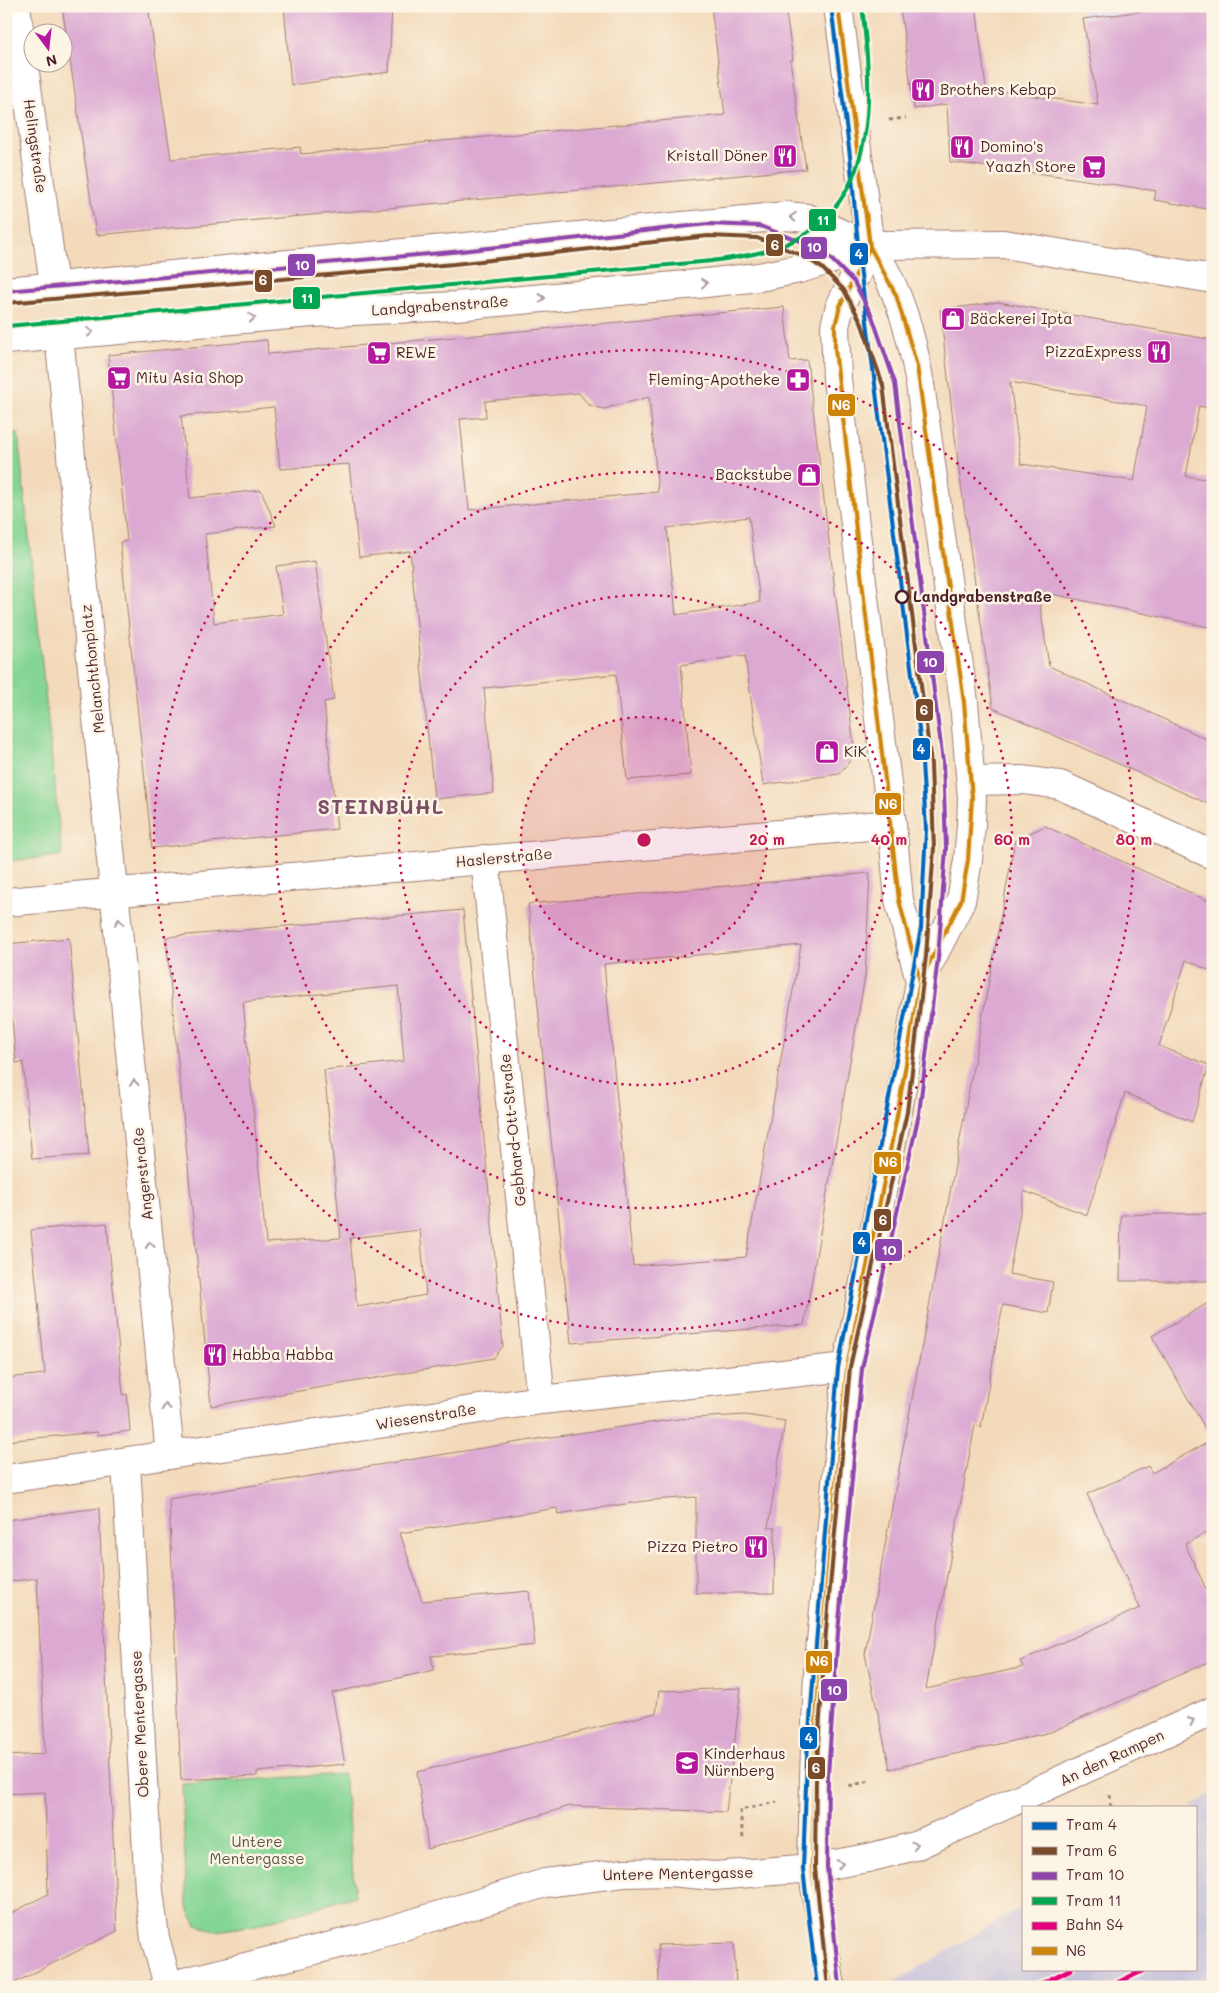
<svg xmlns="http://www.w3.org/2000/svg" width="1219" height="1993" viewBox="0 0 1219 1993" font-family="Mali,sans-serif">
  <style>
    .built { fill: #e2d4f3 }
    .industrial { fill: #c5c0da }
    .green { fill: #85d595; stroke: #687a60 }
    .building { fill: #dca9d3; fill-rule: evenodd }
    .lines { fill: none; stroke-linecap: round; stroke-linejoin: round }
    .minor-casing { stroke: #9e7c73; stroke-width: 30 }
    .tertiary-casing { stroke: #9e7c73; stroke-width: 30 }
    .secondary-casing { stroke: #9e7c73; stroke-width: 30 }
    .path { stroke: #9e7c73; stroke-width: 3; stroke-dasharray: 4 4; stroke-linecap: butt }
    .minor { stroke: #fff; stroke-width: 28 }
    .tertiary { stroke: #fff; stroke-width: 28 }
    .secondary { stroke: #fff; stroke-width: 28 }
    .bus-1-casing { stroke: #fcf5e5; stroke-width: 8 }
    .bus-1 { stroke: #cc840b; stroke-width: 4 }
    .rail-1-casing { stroke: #fcf5e5; stroke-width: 9 }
    .rail-1 { stroke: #e5007d; stroke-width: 5 }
    .tram-1-casing { stroke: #fcf5e5; stroke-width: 8 }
    .tram-2-casing { stroke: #fcf5e5; stroke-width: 8 }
    .tram-3-casing { stroke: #fcf5e5; stroke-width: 8 }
    .tram-4-casing { stroke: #fcf5e5; stroke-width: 8 }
    .tram-1 { stroke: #0065bd; stroke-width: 4 }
    .tram-2 { stroke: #7a4b2a; stroke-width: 4 }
    .tram-3 { stroke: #8e44ad; stroke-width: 4 }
    .tram-4 { stroke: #00a651; stroke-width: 4 }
    .oneway { stroke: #ae9aa0 }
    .ring { fill: none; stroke: #c2185b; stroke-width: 2.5; stroke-dasharray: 2.5 5 }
    .stop-dot { fill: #fcf5e5; stroke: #4a1f2b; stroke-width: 2.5 }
    .labels { text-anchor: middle; stroke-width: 5; stroke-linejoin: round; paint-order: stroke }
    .poi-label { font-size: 15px; fill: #4a1f2b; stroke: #fcf5e5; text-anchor: start }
    .street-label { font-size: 15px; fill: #4a1f2b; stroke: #fcf5e5 }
    .stop-label { font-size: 15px; font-weight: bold; fill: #4a1f2b; stroke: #fcf5e5; text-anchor: start }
    .park-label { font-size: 15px; fill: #5c564b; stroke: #fcf5e5 }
    .district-label { font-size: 20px; font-weight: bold; letter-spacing: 1px; fill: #7d4f66; stroke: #fcf5e5 }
    .centre { fill: #c2185b; stroke: #fcf5e5; stroke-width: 2.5 }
    .ring-label { font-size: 15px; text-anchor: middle; font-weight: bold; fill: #c2185b; stroke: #fcf5e5; stroke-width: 5; stroke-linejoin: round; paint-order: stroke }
    .line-badge { stroke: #fcf5e5; stroke-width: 2 }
    .badge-label { font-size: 14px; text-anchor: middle; font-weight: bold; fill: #fff }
  </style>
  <rect width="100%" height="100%" fill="#fcf5e5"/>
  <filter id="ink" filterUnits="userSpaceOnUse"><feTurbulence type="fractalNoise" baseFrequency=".02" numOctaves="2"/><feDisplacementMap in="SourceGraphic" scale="10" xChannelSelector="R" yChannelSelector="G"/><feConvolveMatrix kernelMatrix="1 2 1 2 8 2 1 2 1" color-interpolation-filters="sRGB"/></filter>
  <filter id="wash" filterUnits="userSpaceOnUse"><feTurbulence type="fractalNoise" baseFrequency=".0096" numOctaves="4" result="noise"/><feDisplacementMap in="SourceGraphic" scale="20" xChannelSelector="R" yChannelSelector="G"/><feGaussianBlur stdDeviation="1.12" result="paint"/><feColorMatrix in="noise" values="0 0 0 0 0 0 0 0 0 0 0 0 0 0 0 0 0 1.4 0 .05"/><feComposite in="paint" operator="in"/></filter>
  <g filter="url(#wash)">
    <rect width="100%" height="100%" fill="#f3dabb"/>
    <path class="built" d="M1079,6H1179L1083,19Z"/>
    <path class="industrial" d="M1213,1793V1987H886L1023,1906V1969H1195V1807H1189Z"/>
    <path class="green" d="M18,433L62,856L6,861V434Z
      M344,1774L355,1896L256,1925L217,1931L197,1925L187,1907L182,1784Z"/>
    <g id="blocks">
      <path class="building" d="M62,6H148L171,159L300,147L301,154L725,115L711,6H785L793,60H790L806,169L96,235Z
        M284,6H392L389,72L291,85Z
        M900,6H976L986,89L1098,105L1083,19L1182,6H1213V210L1154,200L1156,191L1066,177L950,162L947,104L914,109Z
        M998,302L1213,340V409L1199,406L1186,476L1213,480V628L1038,591L1049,666L1213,742V806L993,708L959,471L940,310ZM1010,382L1147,406L1134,481L1021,464Z
        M784,307L790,361L807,360L855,755L839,774L763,785L745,655L681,665L691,775L627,780L616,674L484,688L494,793L434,799L410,551L359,557L349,464L280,469L274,407L181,416L190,498L261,490L276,526L205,534L214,623L283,614L276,566L315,561L334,700L324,702L337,829L152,848L120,542L127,541L108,355L267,340L268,354ZM579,393L589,405L603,409L649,397L658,492L469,510L460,419L486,417L485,401ZM749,517L760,602L676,615L667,528Z
        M1045,826L1213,903V972L1186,960L1159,1046L1209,1065L1192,1122L1125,1093L1087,1215L1024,1191L1009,1274L1053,1282L1048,1313L1003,1305L981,1427L975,1425L926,1689L1023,1667L1020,1661L1140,1608L1087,1494L1148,1466L1152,1473L1212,1440L1152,1336L1213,1300V1529L1185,1544L1213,1604V1660L1051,1732L890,1769L865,1654L1015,840Z
        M870,873L865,976L804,1325L571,1343L528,904ZM801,945L746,1257L633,1266L604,964Z
        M463,910L503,1346L494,1358L211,1406L166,937ZM398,986L404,1061L324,1070L341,1238L266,1243L243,1002ZM420,1230L426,1295L357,1307L350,1238Z
        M69,938L89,1155L32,1159L23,1062L16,1063L12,1019H6V944Z
        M1213,1213V1281H1120L1121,1215Z
        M107,1223L123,1395L127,1394L130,1431L98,1435L97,1432L6,1441V1378L45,1374L31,1230Z
        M745,1415L785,1421L768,1528H775L774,1593H696V1497L652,1500L558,1514L557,1508L400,1533L422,1601L529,1591L535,1645L431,1656L434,1670L332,1693L345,1764L257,1772V1776L181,1780L169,1499L544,1438L678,1419Z
        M99,1508L117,1931L6,1987V1916L48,1894L45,1792L6,1794V1756L45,1754L37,1578L6,1582V1520Z
        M741,1688L726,1812L570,1806L428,1849L417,1772L656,1713L659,1691Z
        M734,1943L736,1987H659L658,1945Z"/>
    </g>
  </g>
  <g filter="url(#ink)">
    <use href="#blocks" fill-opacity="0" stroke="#9e7c73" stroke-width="1"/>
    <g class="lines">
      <defs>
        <path id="minor" d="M16,6L54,286
          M59,335L170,1455
          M971,781L1023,780L1060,785L1213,855
          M485,859L541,1400
          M6,902L892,824
          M126,1462L149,1891L155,1938L168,1985
          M6,1479L541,1400L847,1367
          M163,1987L364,1938L545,1883L624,1873L669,1872L714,1876L812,1868"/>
        <path id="tertiary" d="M812,1868L868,1858L915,1846L1213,1711"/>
        <path id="secondary" d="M870,247L840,306L835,326L837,379L892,824L899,900L920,981
          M6,291L786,216L807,218L870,247
          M6,340L312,313L456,306L697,284L759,277L799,269L878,245L1004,244L1213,279
          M831,1987L812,1868L814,1776L818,1673L847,1367L898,1111L920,981L961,901L968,860L971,825L972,798L964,702L920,384C912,337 899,286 870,247L838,6"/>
      </defs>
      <use href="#minor" class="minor-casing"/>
      <use href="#tertiary" class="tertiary-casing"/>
      <use href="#secondary" class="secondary-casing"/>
      <path class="path" d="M889,120L906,118
        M849,1786L870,1781
        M1110,1795L1111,1807
        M743,1838L740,1810L777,1802"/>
      <use href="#minor" class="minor"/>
      <use href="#tertiary" class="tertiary"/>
      <use href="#secondary" class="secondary"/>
      <defs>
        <path id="bus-1" d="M866,212L870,247L840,306L835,326V349L899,900L920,981L916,1002
          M831,1987L812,1868L814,1776L818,1673L847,1367L898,1111L920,981L961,901L968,860L972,798L964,702L917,366L896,295L870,247L838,6"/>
      </defs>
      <use href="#bus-1" class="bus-1-casing"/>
      <use href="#bus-1" class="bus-1"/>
      <defs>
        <path id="rail-1" d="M1035,1987L1071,1969
          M1109,1987L1146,1969"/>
      </defs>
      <use href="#rail-1" class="rail-1-casing"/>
      <use href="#rail-1" class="rail-1"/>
      <defs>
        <path id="tram-1" d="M817,1987L803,1869L807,1758L838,1368L921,928L926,829L921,745L860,267L850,156L831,6"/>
        <path id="tram-2" d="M7,303L454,264L708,236L757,238L804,256L822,268L844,290L861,322L883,385L931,764L934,848L926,956L907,1112L850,1367L826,1631L816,1775L815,1868L828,1987"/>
        <path id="tram-3" d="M6,291L452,252L708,224L760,226L810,245L830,258L854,282L872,316L895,383L943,762L946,848L938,958L919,1114L862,1369L838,1633L828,1775L827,1867L840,1986"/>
        <path id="tram-4" d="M7,326L712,261C739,257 768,253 793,241C881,197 872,88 862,6"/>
      </defs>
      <use href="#tram-1" class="tram-1-casing"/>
      <use href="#tram-2" class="tram-2-casing"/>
      <use href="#tram-3" class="tram-3-casing"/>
      <use href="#tram-4" class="tram-4-casing"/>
      <use href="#tram-1" class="tram-1"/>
      <use href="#tram-2" class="tram-2"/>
      <use href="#tram-3" class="tram-3"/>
      <use href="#tram-4" class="tram-4"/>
    </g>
    <defs><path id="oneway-chevron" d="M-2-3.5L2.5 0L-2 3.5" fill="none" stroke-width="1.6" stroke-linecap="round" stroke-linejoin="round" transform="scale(1.25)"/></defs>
    <g class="oneway">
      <use href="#oneway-chevron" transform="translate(793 217) rotate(-175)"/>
      <use href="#oneway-chevron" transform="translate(704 283) rotate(-6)"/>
      <use href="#oneway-chevron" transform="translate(542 298) rotate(-6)"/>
      <use href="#oneway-chevron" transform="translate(252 318) rotate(-5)"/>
      <use href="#oneway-chevron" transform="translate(90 332) rotate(-5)"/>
      <use href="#oneway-chevron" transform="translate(119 922) rotate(-96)"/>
      <use href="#oneway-chevron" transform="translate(134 1083) rotate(-96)"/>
      <use href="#oneway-chevron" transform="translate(150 1245) rotate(-96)"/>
      <use href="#oneway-chevron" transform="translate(166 1407) rotate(-96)"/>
      <use href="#oneway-chevron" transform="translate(1191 1721) rotate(-25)"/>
      <use href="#oneway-chevron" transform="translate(915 1845) rotate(-19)"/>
      <use href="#oneway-chevron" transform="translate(840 1864) rotate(-10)"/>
    </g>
  </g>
  <circle cx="644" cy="840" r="123" fill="#c2185b" fill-opacity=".12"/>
  <g class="ring">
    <circle cx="644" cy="840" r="123"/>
    <circle cx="644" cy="840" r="245"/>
    <circle cx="644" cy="840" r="368"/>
    <circle cx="644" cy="840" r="490"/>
  </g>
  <defs>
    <symbol id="restaurant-square" viewBox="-11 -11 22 22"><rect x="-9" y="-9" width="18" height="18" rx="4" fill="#b5179e" stroke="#fcf5e5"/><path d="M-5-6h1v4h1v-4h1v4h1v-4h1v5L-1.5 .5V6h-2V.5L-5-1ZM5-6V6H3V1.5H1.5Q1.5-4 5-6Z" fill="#fff"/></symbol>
    <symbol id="supermarket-square" viewBox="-11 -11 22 22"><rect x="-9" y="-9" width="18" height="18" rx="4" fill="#b5179e" stroke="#fcf5e5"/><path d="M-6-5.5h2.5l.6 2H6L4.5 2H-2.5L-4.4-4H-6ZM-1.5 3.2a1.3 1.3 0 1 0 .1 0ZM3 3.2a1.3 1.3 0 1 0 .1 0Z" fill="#fff"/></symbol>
    <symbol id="shop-square" viewBox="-11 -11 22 22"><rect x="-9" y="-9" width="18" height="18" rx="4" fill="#b5179e" stroke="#fcf5e5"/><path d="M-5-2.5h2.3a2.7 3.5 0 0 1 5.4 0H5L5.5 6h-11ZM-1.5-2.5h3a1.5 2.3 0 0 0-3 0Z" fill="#fff"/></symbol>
    <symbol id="pharmacy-square" viewBox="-11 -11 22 22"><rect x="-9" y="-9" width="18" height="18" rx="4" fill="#b5179e" stroke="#fcf5e5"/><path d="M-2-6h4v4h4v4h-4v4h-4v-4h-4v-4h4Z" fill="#fff"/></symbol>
    <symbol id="school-square" viewBox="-11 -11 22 22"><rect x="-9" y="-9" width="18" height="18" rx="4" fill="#b5179e" stroke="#fcf5e5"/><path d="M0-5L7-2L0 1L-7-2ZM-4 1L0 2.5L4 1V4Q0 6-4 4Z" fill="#fff"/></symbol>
  </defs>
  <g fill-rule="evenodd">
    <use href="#restaurant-square" x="909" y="76" width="28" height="28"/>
    <use href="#restaurant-square" x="948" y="133" width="28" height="28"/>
    <use href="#restaurant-square" x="771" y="142" width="28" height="28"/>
    <use href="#supermarket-square" x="1080" y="153" width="28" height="28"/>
    <use href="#shop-square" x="939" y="305" width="28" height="28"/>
    <use href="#restaurant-square" x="1145" y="338" width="28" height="28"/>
    <use href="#supermarket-square" x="365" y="339" width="28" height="28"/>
    <use href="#supermarket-square" x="105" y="364" width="28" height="28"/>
    <use href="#pharmacy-square" x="784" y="366" width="28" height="28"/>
    <use href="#shop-square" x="795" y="461" width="28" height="28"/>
    <use href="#shop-square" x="813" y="738" width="28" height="28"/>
    <use href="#restaurant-square" x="201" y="1341" width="28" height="28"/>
    <use href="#restaurant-square" x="742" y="1533" width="28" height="28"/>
    <use href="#school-square" x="673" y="1749" width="28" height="28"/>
  </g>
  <circle class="stop-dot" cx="902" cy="597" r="6"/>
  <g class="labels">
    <g class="poi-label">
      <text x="940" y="95">Brothers Kebap</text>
      <text x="980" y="152">Domino's</text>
      <text x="768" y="161" text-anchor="end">Kristall Döner</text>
      <text x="1076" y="172" text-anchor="end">Yaazh Store</text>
      <text x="970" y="324">Bäckerei Ipta</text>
      <text x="1142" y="357" text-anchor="end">PizzaExpress</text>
      <text x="396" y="358">REWE</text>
      <text x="136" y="383">Mitu Asia Shop</text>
      <text x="780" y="385" text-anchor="end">Fleming-Apotheke</text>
      <text x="792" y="480" text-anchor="end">Backstube</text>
      <text x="844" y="757">KiK</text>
      <text x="232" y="1360">Habba Habba</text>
      <text x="738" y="1552" text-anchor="end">Pizza Pietro</text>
      <text x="704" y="1759">Kinderhaus<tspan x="704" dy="17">Nürnberg</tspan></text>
    </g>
    <g class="street-label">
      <text transform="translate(35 146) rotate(82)" y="5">Helingstraße</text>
      <text transform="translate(440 306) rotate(-4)" y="5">Landgrabenstraße</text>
      <text transform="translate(93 669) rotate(-96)" y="5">Melanchthonplatz</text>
      <text transform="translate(504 858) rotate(-5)" y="5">Haslerstraße</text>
      <text transform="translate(513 1130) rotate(-96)" y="5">Gebhard-Ott-Straße</text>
      <text transform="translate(143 1174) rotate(-96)" y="5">Angerstraße</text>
      <text transform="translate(426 1417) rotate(-9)" y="5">Wiesenstraße</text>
      <text transform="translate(140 1724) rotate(-93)" y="5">Obere Mentergasse</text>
      <text transform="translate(1112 1758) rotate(-25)" y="5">An den Rampen</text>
      <text transform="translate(678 1874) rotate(-1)" y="5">Untere Mentergasse</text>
    </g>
    <g class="stop-label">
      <text x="913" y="602">Landgrabenstraße</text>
    </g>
    <g class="park-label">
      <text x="257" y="1847">Untere<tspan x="257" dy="17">Mentergasse</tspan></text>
    </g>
    <g class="district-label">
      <text x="381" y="814">STEINBÜHL</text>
    </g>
  </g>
  <circle cx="644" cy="840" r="8" class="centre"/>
  <g class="ring-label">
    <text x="767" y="845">20 m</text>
    <text x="889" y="845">40 m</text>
    <text x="1012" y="845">60 m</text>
    <text x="1134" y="845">80 m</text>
  </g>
  <g class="line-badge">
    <rect x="808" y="208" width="29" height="24" rx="5" fill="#00a651"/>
    <rect x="765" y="233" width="19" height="24" rx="5" fill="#7a4b2a"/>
    <rect x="800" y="236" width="28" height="24" rx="5" fill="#8e44ad"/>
    <rect x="849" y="242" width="20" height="24" rx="5" fill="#0065bd"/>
    <rect x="287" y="253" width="29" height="24" rx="5" fill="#8e44ad"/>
    <rect x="254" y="269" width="19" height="24" rx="5" fill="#7a4b2a"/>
    <rect x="292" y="286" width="29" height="24" rx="5" fill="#00a651"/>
    <rect x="827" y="393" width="29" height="24" rx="5" fill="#cc840b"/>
    <rect x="916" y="650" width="29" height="24" rx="5" fill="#8e44ad"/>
    <rect x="915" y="698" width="19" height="24" rx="5" fill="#7a4b2a"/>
    <rect x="912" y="737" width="19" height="24" rx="5" fill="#0065bd"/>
    <rect x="874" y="792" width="28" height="24" rx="5" fill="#cc840b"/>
    <rect x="873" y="1151" width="29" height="24" rx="5" fill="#cc840b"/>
    <rect x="873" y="1208" width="19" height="24" rx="5" fill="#7a4b2a"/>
    <rect x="852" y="1231" width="19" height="24" rx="5" fill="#0065bd"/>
    <rect x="874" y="1238" width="29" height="24" rx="5" fill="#8e44ad"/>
    <rect x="805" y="1650" width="28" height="24" rx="5" fill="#cc840b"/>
    <rect x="820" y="1678" width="28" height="24" rx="5" fill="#8e44ad"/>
    <rect x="799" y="1726" width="19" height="24" rx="5" fill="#0065bd"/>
    <rect x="807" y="1756" width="19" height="24" rx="5" fill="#7a4b2a"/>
  </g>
  <g class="badge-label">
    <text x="823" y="225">11</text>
    <text x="775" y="250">6</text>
    <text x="814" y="252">10</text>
    <text x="859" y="259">4</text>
    <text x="302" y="270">10</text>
    <text x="263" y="285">6</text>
    <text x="307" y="303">11</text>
    <text x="841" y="410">N6</text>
    <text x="930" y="667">10</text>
    <text x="924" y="715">6</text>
    <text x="921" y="754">4</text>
    <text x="888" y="809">N6</text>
    <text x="888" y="1167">N6</text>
    <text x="883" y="1225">6</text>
    <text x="862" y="1247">4</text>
    <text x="889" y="1255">10</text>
    <text x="819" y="1666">N6</text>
    <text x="834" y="1695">10</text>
    <text x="809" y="1743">4</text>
    <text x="816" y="1773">6</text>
  </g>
  <rect width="1219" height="1993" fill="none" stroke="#fcf5e5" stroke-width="25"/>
  <rect x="1022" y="1806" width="175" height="165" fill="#fcf5e5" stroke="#b59f9b"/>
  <rect x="1032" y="1822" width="25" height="8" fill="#0065bd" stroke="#b59f9b"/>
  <text x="1066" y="1830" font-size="15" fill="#4a1f2b">Tram 4</text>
  <rect x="1032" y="1847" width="25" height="8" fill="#7a4b2a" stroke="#b59f9b"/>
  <text x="1066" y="1856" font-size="15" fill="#4a1f2b">Tram 6</text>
  <rect x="1032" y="1872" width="25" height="8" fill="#8e44ad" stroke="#b59f9b"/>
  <text x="1066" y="1880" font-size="15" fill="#4a1f2b">Tram 10</text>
  <rect x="1032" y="1897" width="25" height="8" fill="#00a651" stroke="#b59f9b"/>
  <text x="1066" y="1906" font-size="15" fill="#4a1f2b">Tram 11</text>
  <rect x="1032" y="1922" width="25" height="8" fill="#e5007d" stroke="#b59f9b"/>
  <text x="1066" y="1930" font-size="15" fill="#4a1f2b">Bahn S4</text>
  <rect x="1032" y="1947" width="25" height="8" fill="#cc840b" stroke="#b59f9b"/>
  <text x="1066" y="1956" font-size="15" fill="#4a1f2b">N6</text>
  <g transform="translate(48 48) rotate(165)"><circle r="24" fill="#fcf5e5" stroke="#b59f9b"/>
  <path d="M0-4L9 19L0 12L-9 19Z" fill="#b5179e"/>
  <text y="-8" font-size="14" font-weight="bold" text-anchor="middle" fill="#4a1f2b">N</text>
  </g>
</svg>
